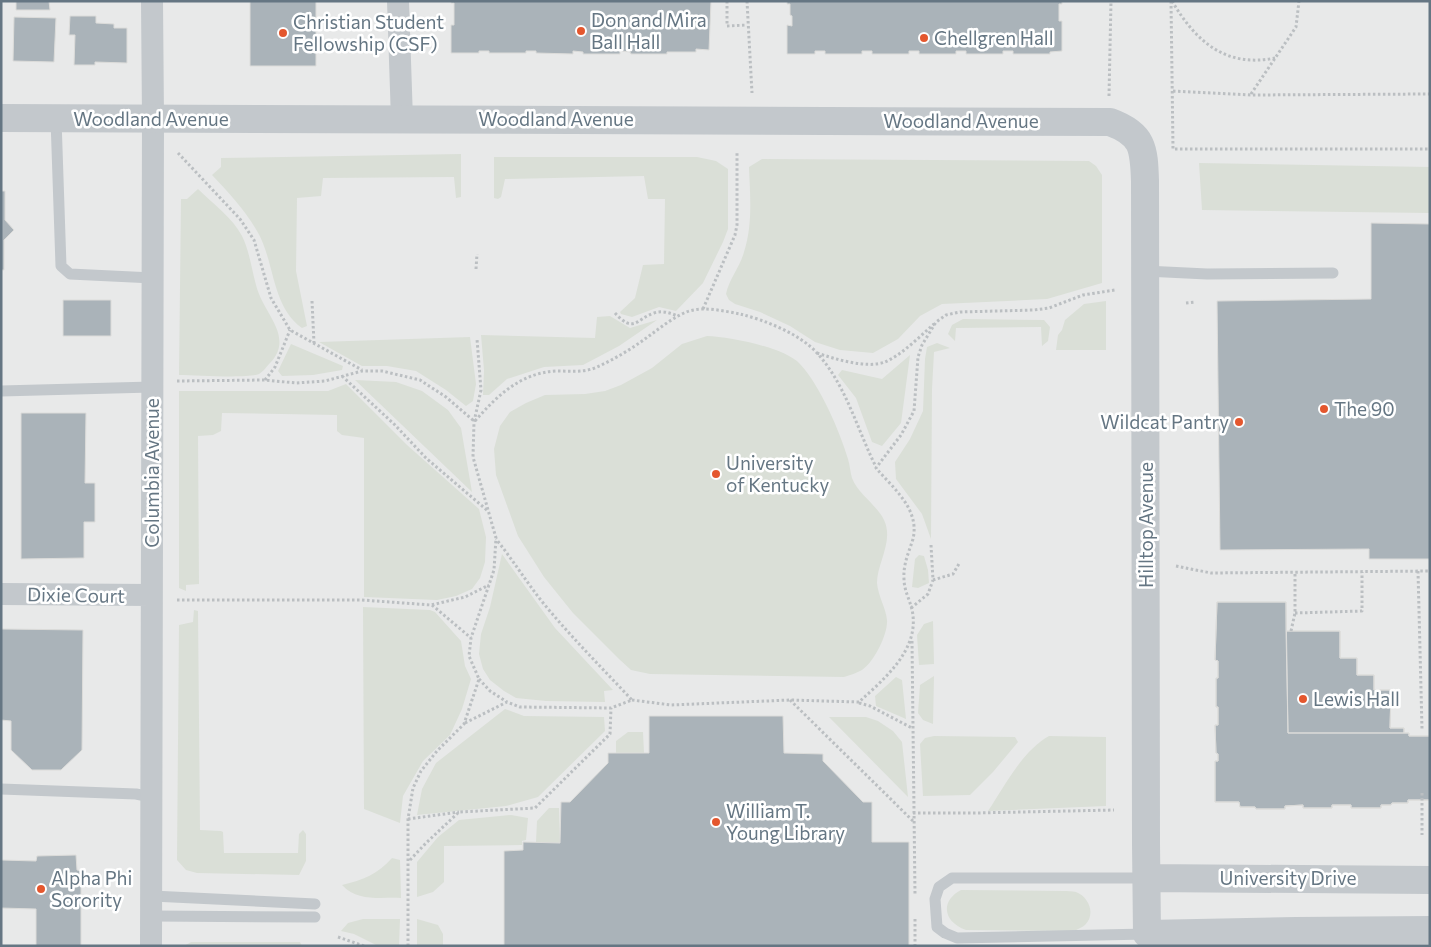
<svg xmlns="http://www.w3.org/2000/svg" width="1431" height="947" viewBox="0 0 1431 947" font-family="Commissioner,sans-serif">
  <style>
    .built { fill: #e8e9e9 }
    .green { fill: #dadfd7 }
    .building { fill: #aab3b9; stroke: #dcdcda }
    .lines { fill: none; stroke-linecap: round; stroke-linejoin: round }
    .path { stroke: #bbbfc2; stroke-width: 3; stroke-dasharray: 2.5 2.5; stroke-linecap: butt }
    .service { stroke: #c3c8cc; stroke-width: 11 }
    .minor { stroke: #c3c8cc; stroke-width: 22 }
    .tertiary { stroke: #c3c8cc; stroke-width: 28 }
    .poi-dot { fill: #e4572e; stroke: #fff; stroke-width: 2 }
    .labels { text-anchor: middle; stroke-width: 5; stroke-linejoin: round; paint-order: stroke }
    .poi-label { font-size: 19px; fill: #657683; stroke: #fff; text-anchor: start }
    .street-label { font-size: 19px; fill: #657683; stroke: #fff }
  </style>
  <rect width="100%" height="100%" fill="#fafaf8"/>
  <path class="built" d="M1,1H1430V946H1Z"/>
  <path class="green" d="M461,154V197L456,198L454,177L323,178L321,196L297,198L296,271L307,326L302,328C271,306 275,261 257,231C245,210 228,192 212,175L221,167V158Z
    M494,157H697L716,161L728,169V229L723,242L703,283L676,311L659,307L632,317L621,314L620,312L635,298L643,265L664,264L665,199H648L644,176L505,179L501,197L498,199L494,198Z
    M762,159L1089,161L1096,166L1102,175V283L1047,299L942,304L920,316L898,339L873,353L840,350L815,342L790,326L760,312L735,304L729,300L726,294C729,279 740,267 744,252C753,224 750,195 749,167Z
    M1199,163L1430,167V213L1202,210Z
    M198,189C212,203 233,218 242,236C251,254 252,276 259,294C268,317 293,339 270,363C267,366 263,372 259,374C246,379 196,375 179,375L181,199H187Z
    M1106,301V350H1056L1058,335L1062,330L1065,320L1084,304Z
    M610,316L630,328L657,320L619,346L583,365L544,367L507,379L489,395H483L484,370L481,335L595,338L597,317Z
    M963,319L1044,320L1050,327L1048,341L1042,346L1041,327L956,328L955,341L948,334L952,325Z
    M707,336C730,337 784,347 800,364C820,385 840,432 848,459C850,465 850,472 852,478C858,494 877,505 884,520C894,541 877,563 877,583C878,596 886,608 887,620C888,634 874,662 862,670C857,673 850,675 844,677L650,674L631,670L619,659L573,613L544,577L518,536L496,475L494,449L500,426L510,412L526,403L545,395L585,394L605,391L621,385L652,368L682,344Z
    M470,337L476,384L473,401L466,406L446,390L416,371L387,366H362L319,342Z
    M937,343L950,348L934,352L932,389L931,539L922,514L896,479L895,462L910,439L923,411L925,359L927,347Z
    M291,344L343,366L342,370L313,375L282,376L278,371Z
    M910,355L901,423L882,446L872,442L856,398L838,375L842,370L882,379Z
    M355,380L396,382L422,391L448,410L461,428L472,492Z
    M346,384L407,445L479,509L486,537L485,562L480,578L472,589L456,596L437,600L364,597V438L342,435L337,431V415L222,413L221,431L213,435L198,436L199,584L186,585V591L179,588V391H328Z
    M502,554L555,628L613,690L604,691L605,702L546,701L516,698L504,691L490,680L483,669L479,654L481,634L490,607Z
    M919,555L924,556L928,570L929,583L918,588L912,587L915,559Z
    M363,607L430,610L435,612L461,641L465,666L471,679L462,709L450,735L423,761L403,796L400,823L364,809Z
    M194,610L198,611L200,830L221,831L223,832L224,853H298L299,834L303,830L306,834V861L299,875L197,873L186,870L177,860L179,625L193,622Z
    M933,621L934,664L919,665L917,635L924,624Z
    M934,676L933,724L923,720L918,713L920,685Z
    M896,677L902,680L906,719L876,706L875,696Z
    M505,709L524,716L604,717L605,731L538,797L506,806L417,815L422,789L436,763Z
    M829,717H866L878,721L893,731L902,742L908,797Z
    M628,732H643L644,753H616V741Z
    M934,736L1015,737L1018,742L993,772L970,795L923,796L920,744L925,738Z
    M1049,736L1106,737V806L988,811C1005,786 1022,751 1049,736Z
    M549,808H559L560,843L536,842L537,821Z
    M511,815L528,818L526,840L522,841V845L444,846V882L433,892L417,897V862L438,837L459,820Z
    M392,858L400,860L401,898C379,897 358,902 342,885C363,880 378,874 392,858Z
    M961,890L1064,891C1067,891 1072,891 1076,892C1089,897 1096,914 1085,925C1083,927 1078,929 1074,931L966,930C943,922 940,901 961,890Z
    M363,919H400L399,946H378L354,934L341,931L348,923Z
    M417,919L438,925L443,934V946H417Z
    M191,942H300L302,946H184Z"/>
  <path class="building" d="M16,1H49L50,10H16Z
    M250,1H316V66H250Z
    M451,1H711L709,50L696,49V52H667V54H631L630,52L620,51V54H583V52L573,51V54L536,53V51H526V53H489V51H479V53H451V25H454V3H451Z
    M787,1H1062V4H1059V21H1062V51L1050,52V54H1013V51H1003V54H966V51H956V54H919V51H909V54H872V51H862V54H825V51H815V54H787V25L792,26V16L790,15V4H787Z
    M70,16H96V23L114,24V28H127V63L95,62V65H74L75,35H69Z
    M14,17L56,18L54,62L13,61Z
    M1,191H5V220L14,230L4,240V270H1Z
    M1371,223L1430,224V559H1369V549L1220,550L1217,301L1371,299Z
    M63,300H111V336H63Z
    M21,413H86L85,483H95V522H84V558L21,559Z
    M1217,602H1286V631H1340V658H1357V675H1374V690H1391L1390,728H1404V733H1409V736H1430V800H1408V803H1392L1391,805H1381V808H1351V805H1332V808H1303V805L1285,806V809H1256L1255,807H1240L1239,802H1215V761H1218V754L1216,753L1215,725H1218V707H1216V678H1218V661L1215,660Z
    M1217,602H1286L1288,733H1409V736H1430V800H1408V803H1392L1391,805H1381V808H1351V805H1332V808H1303V805L1285,806V809H1256L1255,807H1240L1239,802H1215V761H1218V754L1216,753L1215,725H1218V707H1216V678H1218V661L1215,660Z
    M1,629L83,630L82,750L61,770H32L11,750V721L1,720Z
    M1286,631H1340V658H1357V675H1374V690H1391L1390,728H1404V733H1288Z
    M649,716H783L784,753L823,754V761L863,802H872V842H909V946H504V851L523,850V842L560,843L561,802H570L608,763V753H649Z
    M76,855L77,870L81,871V946H36V909L1,908V860L36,861L37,856Z"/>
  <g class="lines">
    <path class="path" d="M727,1V26L747,25
      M747,1L752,93
      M1171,1L1173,149H1430
      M1172,1C1196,42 1226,68 1275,58
      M1173,91L1251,95L1430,94
      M1251,94L1296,27L1299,1
      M1109,96L1111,1
      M178,153L240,219L254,240L271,298L290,330L362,370
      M476,269L477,254
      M312,301L314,343
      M1186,303L1195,302
      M703,309L735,235L737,225V151
      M615,313C634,334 636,319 654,313C662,310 670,313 678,316
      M817,353C835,359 867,369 885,362C903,354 919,337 934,324
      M342,376L394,424L426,458L488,511
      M265,380L275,367L290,330
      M177,381L265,380L296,383L325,381L362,371H382L420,380L446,397L474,421
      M475,421C497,396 520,373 556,371C570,371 584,373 597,367C615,359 633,348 649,336C660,328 671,319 684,313C701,305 723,311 740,314C765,320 800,334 817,353C846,385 857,429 876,467
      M931,545L933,580L953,574L960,562
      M1176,566L1211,573L1430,571
      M1418,571L1422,729
      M177,600H362L431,605L465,597L489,585
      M432,605L471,638
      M911,608L928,594L933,580
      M1295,613L1362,611V572
      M1291,631L1295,613V572
      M912,641L915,895
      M479,679L490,691L507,702
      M632,700L671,705L790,700L859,702C883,680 917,652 913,616C912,603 904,592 904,579C903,564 909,552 913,539C920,509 893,488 876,468L901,435L914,411L918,357L922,345L936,322L946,315L960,312L1034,310L1049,308L1083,295L1115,290
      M790,700L914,822
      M859,703L870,706L912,728
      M465,723L507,702L520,707L611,708L632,700C602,668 572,638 544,604C527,583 513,560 496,539
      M1422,793V835
      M913,813H975L1114,810
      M408,819L459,812
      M410,860L426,843L459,812L535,808L610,734L611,708
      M915,919V946
      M338,937L364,946
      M408,946V819L413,788L421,771L437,751L464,724L479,679L469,656L471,638L494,570L496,538L473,457L474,422L481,390L477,339"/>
    <path class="service" d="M56,119L61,266L70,274L153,278
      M1145,271L1207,274L1333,273
      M1,391L152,387
      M1,789L136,794L151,797
      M1147,878H952L939,887L935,899L937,927L945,933L957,938L1147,934
      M152,896L315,904
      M152,916L315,917"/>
    <path class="minor" d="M398,1L402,120
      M1,594L151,595
      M151,946L153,119L152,1"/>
    <path class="tertiary" d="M1,118L1110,122C1143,134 1144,148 1145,181L1146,844L1147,934L1296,931L1430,930
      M1147,878L1430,880"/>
  </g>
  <g class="poi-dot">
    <circle cx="581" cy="31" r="5"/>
    <circle cx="283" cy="33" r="5"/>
    <circle cx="924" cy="38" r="5"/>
    <circle cx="1324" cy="409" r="5"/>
    <circle cx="1239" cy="422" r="5"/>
    <circle cx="716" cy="474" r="5"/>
    <circle cx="1303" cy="699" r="5"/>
    <circle cx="716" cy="822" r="5"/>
    <circle cx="41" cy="889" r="5"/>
  </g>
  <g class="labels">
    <g class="poi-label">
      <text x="591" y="27">Don and Mira<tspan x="591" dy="22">Ball Hall</tspan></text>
      <text x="293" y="29">Christian Student<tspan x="293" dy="22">Fellowship (CSF)</tspan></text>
      <text x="934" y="45">Chellgren Hall</text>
      <text x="1334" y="416">The 90</text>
      <text x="1229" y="429" text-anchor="end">Wildcat Pantry</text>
      <text x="726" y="470">University<tspan x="726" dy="22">of Kentucky</tspan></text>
      <text x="1313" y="706">Lewis Hall</text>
      <text x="726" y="818">William T.<tspan x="726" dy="22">Young Library</tspan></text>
      <text x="51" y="885">Alpha Phi<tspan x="51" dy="22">Sorority</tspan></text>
    </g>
    <g class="street-label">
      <text x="151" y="126">Woodland Avenue</text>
      <text x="556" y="126">Woodland Avenue</text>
      <text x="961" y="128">Woodland Avenue</text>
      <text transform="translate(152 473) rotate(-90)" y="7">Columbia Avenue</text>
      <text transform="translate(1146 525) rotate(-90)" y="7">Hilltop Avenue</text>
      <text transform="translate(76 595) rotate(1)" y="7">Dixie Court</text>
      <text x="1288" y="885">University Drive</text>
    </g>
  </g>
  <rect width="1431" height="947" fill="none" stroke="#657683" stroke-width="5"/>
</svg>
